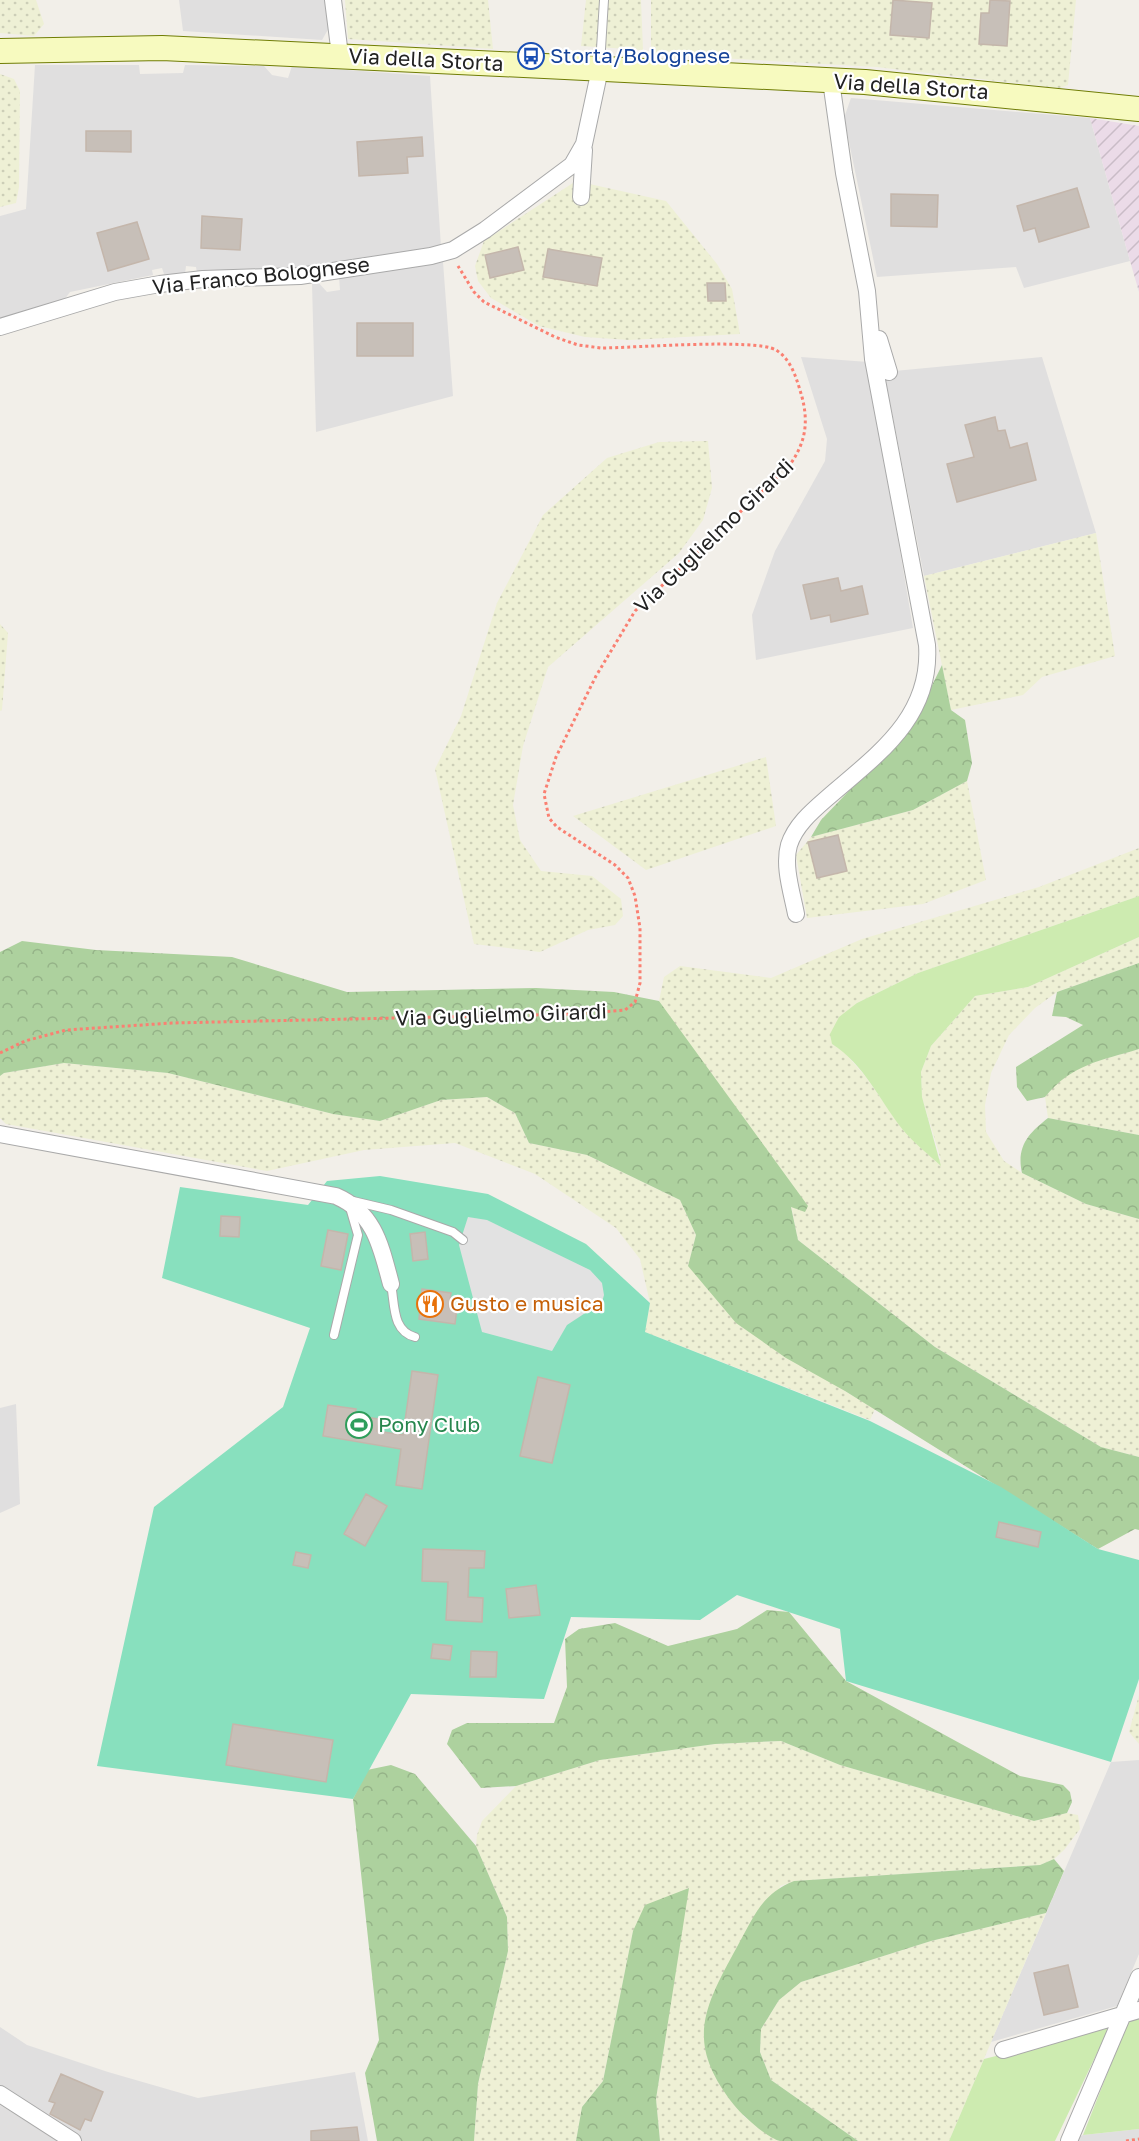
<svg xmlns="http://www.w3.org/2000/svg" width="1139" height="2141" viewBox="0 0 1139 2141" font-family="'Golos Text',sans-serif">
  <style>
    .residential { fill: #e0dfdf }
    .industrial { fill: url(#industrial-furrows) }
    .farmland { fill: url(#farmland-dots) }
    .grass { fill: #cdebb0 }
    .forest { fill: url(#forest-crowns) }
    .pitch { fill: #88e0be }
    .parking { fill: #e2e2e2 }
    .building { fill: #c7bfb8; stroke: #c4b6ab; stroke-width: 1.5 }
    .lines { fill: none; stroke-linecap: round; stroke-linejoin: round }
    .service-casing { stroke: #a9a9a9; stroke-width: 10 }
    .minor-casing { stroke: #a9a9a9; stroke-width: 18 }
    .secondary-casing { stroke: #707d05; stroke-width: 26 }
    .path { stroke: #fa8072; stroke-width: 3; stroke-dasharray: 3 3; stroke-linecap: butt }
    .service { stroke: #fff; stroke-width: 8 }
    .minor { stroke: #fff; stroke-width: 16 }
    .secondary { stroke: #f7fabf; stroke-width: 24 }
    .labels { text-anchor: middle; stroke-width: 4.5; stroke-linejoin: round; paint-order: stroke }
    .transit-label { font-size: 21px; fill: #164399; stroke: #fff; text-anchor: start }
    .street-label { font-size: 21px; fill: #222; stroke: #fff }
    .food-label { font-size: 21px; fill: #c56008; stroke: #fff; text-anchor: start }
    .leisure-label { font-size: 21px; fill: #27864d; stroke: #fff; text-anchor: start }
  </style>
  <defs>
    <pattern id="industrial-furrows" width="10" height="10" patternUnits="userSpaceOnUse" patternTransform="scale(1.5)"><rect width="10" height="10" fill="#ebdbe8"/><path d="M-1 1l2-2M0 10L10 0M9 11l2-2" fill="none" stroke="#c9bcc7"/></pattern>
    <pattern id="farmland-dots" width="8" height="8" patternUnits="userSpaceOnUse" patternTransform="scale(1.5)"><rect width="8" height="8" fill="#eef0d5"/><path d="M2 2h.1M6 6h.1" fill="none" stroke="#ccceb7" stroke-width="1.8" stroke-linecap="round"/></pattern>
    <pattern id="forest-crowns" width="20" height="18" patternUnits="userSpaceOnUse" patternTransform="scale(1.5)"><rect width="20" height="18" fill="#add19e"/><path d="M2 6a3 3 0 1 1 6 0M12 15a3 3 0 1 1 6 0" fill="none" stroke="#95b388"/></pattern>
  </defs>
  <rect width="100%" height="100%" fill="#f2efe9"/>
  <path class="residential" d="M179,0H327L330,26L322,40L183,31Z
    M35,65H139L140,74L183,73L185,65L264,66L272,75L288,78L292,66L430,76L441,247L310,268L197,273L196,267L186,266L185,274H164L162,268L152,270L153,275L70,292L64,300L0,320V216L26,209Z
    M851,98L1090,118L1130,261L1024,288L1016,267L877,277L844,118Z
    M443,262L453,396L316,432L312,284L317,281L327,292L340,290L339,277Z
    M801,357L868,362L913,628L756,660L752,615L775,551L825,461L827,439Z
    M1042,357L1096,533L924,576L884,372Z
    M16,1404L20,1504L0,1513V1408Z
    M1139,1760V1954L1117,2006L991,2042L1111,1762Z
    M0,2027L27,2045L108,2072L198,2098L355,2072L368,2141H82L0,2088Z
    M0,2105L58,2141H0Z
    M1139,2129V2141H1070L1083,2135Z"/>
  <path class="industrial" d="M1090,118L1139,126V292L1130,261Z"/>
  <path class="farmland" d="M0,0H36L44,24L34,36L0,33Z
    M345,0H488L493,49L348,39Z
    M586,0H641L643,50L581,46Z
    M651,0H1076L1068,85L1060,88L876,67L651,54Z
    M0,74L14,79L20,91L19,187L16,203L0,207Z
    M576,181L666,201L717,264L732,289L740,334L629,340L585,337L539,326L491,298L478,281L475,266L484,241Z
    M708,441L712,488L703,520L679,553L548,667L523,746L513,805L520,840L541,871L592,876L621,899L623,916L615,925L588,930L540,952L474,944L435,769L461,716L497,603L543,515L607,458L659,442Z
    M1096,533L1115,656L1042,677L1023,695L951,710L924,576Z
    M0,624L8,633L2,710L0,711Z
    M766,757L776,826L646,870L573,816Z
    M967,781L986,880L923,904L807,918L796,855L811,837L913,810Z
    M1139,848V896L918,973L857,1003L832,1044L844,1052L865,1076L904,1131L941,1160L922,1097L921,1072L931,1046L975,996L1028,987L1139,937V963L1057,992L1035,1008L1009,1035L991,1073L985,1105L986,1132L1004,1161L1022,1173L1086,1204L1139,1219V1457L1101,1447L935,1347L798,1240L791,1206L659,1001L664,977L680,966L771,978L862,939L1039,887Z
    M1139,1049V1135L1048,1118L1045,1097L1059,1080L1080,1066Z
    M64,1063L168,1073L333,1114L380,1121L441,1100L487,1097L515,1113L529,1143L587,1155L680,1200L696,1235L688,1266L845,1391L875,1409L870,1420L645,1332L650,1303L640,1259L616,1228L535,1174L455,1143L364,1150L267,1171L6,1124L0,1118V1076L4,1073Z
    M1139,1695V1744L1129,1732Z
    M781,1741L840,1765L1034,1821L1067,1813L1078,1815L1080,1829L1064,1850L1054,1859L1040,1865L795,1881L780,1886L743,2116L779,2141H660L656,2099L688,1888L633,1931L603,2081L582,2107L576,2141H474L478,2084L508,1951L507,1917L476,1846L477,1835L482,1821L516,1786L600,1760L715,1744Z
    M1046,1913L949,2141H858L771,2080L760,2052L761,2029L779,2000L801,1982L931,1941Z"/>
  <path class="grass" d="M1139,896V937L1028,987L975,996L931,1046L921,1072L922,1097L941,1166C928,1154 914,1143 903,1130C880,1101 864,1064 832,1044L830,1034L839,1017L857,1003L918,973Z
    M1139,2019V2129L1083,2135L1128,2021Z
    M1109,2028L1055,2141H949L984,2059Z"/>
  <path class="forest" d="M942,665L951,710L965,720L972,763L967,781L913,810L811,837L821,820L913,724Z
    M22,941L96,950L232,957L347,992L536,988L614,992L659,1001L808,1206L805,1212L791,1207L798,1240L935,1347L1101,1447L1139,1457V1530L1135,1529L1098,1549L845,1391L786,1358L736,1323L688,1266L696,1235L680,1200L587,1155L529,1143L515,1113L487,1097L441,1100L380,1121L333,1114L168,1073L64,1063L4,1073L0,1076V952Z
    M1139,963V1049C1100,1061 1072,1064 1045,1097L1027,1101L1017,1087L1016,1067L1083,1025L1066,1017L1052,1016L1057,992Z
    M1048,1118L1139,1135V1219L1086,1204L1022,1173C1016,1146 1029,1133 1048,1118Z
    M767,1610L789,1612L846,1681L1020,1776L1063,1785L1070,1792L1072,1802L1067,1813L1034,1821L840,1765L781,1741L715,1744L600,1760L516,1786L481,1788L447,1744L452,1730L467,1723H554L567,1687L565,1639L579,1629L615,1623L668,1646L737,1629Z
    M391,1765L415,1774L476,1846L507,1917L508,1951L478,2084L474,2141H377L365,2073L379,2040L353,1799L367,1770Z
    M1054,1859L1064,1871L1046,1913L931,1941L801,1982L779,2000L761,2029L760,2052L771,2080L858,2141C837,2141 799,2141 780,2141C767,2138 742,2115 734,2105C685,2043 703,2009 737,1947C754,1917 761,1894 794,1881L1040,1865Z
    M689,1888L656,2099L660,2141H576L582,2107L603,2081L633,1931L645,1905Z"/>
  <path class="pitch" d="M380,1176L488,1194L586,1244L650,1303L645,1332L870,1421L1001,1487L1098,1549L1139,1560V1679L1111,1762L846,1681L840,1629L737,1595L700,1620L571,1617L544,1699L411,1694L353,1799L97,1766L154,1507L283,1407L310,1328L162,1278L180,1187L308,1205L327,1181Z"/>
  <path class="parking" d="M468,1217L487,1220L590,1270L602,1283L604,1295L602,1302L567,1325L552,1351L482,1332L459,1245Z"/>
  <path class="building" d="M893,0L932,3L929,38L890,35Z
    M990,0L1010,1L1007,46L979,44L981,13H989Z
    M86,131H131V152L86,151Z
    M422,137L423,156L407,157L408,173L359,176L357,142Z
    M1077,188L1089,227L1039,242L1035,228L1024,231L1017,206Z
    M891,194L938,195L937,227L891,226Z
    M202,216L242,219L240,250L201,248Z
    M137,222L149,259L108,271L97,233Z
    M518,247L524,270L490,278L485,255Z
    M548,249L602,258L597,286L543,277Z
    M707,283H725L726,301H708Z
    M357,323H413V356H357Z
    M995,417L998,431L1005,430L1010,448L1027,443L1036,480L957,502L947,464L974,457L965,425Z
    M838,578L841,591L862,586L868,614L831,622L830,615L811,619L803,585Z
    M838,835L847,871L817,878L808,842Z
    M221,1216L240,1217L239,1237L220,1236Z
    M328,1230L348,1234L341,1270L321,1266Z
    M425,1232L428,1259L413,1261L410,1234Z
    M422,1289L451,1293L449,1307L457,1308L455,1324L419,1319Z
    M412,1371L438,1375L422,1489L396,1485L401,1449L323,1436L328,1405L356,1409L355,1416L379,1419L377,1431L403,1435Z
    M538,1377L570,1385L552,1463L520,1456Z
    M366,1494L387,1506L365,1546L344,1534Z
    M999,1522L1041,1532L1038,1547L996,1537Z
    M423,1549L485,1551L484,1568H469L468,1597L483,1598L482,1622L446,1620L448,1582L422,1581Z
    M296,1552L311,1555L308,1568L293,1565Z
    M536,1585L540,1615L509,1618L506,1589Z
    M433,1644L452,1646L450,1660L431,1658Z
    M471,1651L497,1652L496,1677H470Z
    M233,1724L333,1740L326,1782L226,1765Z
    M1068,1965L1078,2007L1044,2015L1034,1973Z
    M61,2074L103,2092L91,2121L85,2119L80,2130L50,2114L55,2103L49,2101Z
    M357,2127L359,2141H311V2131Z"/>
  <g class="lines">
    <defs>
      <path id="service" d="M600,65L604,0
        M353,1201L391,1210L453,1232L463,1240
        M391,1284C395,1305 392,1331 415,1337
        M334,1335L358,1235L351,1211"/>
      <path id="minor" d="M333,0L340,55
        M581,197L584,150
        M0,327L115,292L160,284L203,279L300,276L431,256L453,250L485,230L572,165L584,144L600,69
        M879,339L889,372
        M796,914C792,893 783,866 789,845C795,826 811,812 826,799C875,756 932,719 927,645L873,359L867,291L844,173L831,81
        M0,1134L336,1196C375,1213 381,1247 391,1284
        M1003,2050L1139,2010
        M0,2094L73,2141
        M1069,2141L1139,1977"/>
      <path id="secondary" d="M0,51L162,48L565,67L865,82L1139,109"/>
    </defs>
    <use href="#service" class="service-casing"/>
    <use href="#minor" class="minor-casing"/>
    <use href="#secondary" class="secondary-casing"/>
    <path class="path" d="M0,1053L25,1041L66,1030L172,1023L577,1014L625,1010L635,1002L640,983V928L635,896L628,878L615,865L557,827L549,818L544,794L556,757L596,676L635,611L789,466C805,444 809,424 802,397C797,380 792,360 776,350C755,338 632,348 601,348L578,345L555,337L484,302L474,292L458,266
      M1126,2141L1139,2139"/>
    <use href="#service" class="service"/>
    <use href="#minor" class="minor"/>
    <use href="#secondary" class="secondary"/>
  </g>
  <defs>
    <symbol id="bus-ring" viewBox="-11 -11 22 22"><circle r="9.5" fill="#fff" stroke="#1a4fb4" stroke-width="1.5"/><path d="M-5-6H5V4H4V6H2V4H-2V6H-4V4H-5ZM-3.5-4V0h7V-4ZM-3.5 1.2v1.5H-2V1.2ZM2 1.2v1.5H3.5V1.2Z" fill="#1a4fb4"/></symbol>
    <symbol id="restaurant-ring" viewBox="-11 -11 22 22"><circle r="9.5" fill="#fff" stroke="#e8710a" stroke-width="1.5"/><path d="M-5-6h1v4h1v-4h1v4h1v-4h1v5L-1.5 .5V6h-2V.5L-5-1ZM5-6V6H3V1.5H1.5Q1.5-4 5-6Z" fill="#e8710a"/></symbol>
    <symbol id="stadium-ring" viewBox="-11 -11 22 22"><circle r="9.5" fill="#fff" stroke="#2e9e5b" stroke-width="1.5"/><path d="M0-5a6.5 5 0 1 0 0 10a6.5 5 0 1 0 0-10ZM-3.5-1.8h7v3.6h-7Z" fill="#2e9e5b"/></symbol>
  </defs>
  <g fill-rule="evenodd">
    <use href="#bus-ring" x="516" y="41" width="30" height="30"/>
    <use href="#restaurant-ring" x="415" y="1289" width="30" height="30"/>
    <use href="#stadium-ring" x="344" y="1410" width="30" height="30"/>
  </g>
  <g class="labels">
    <g class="transit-label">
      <text x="550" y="63">Storta/Bolognese</text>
    </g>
    <g class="street-label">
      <text transform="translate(426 60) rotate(3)" y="7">Via della Storta</text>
      <text transform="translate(911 87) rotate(4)" y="7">Via della Storta</text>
      <text transform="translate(261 276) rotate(-6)" y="7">Via Franco Bolognese</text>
      <text transform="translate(714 536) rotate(-44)" y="7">Via Guglielmo Girardi</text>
      <text transform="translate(501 1015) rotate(-2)" y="7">Via Guglielmo Girardi</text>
    </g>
    <g class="food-label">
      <text x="450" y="1311">Gusto e musica</text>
    </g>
    <g class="leisure-label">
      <text x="378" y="1432">Pony Club</text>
    </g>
  </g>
</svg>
